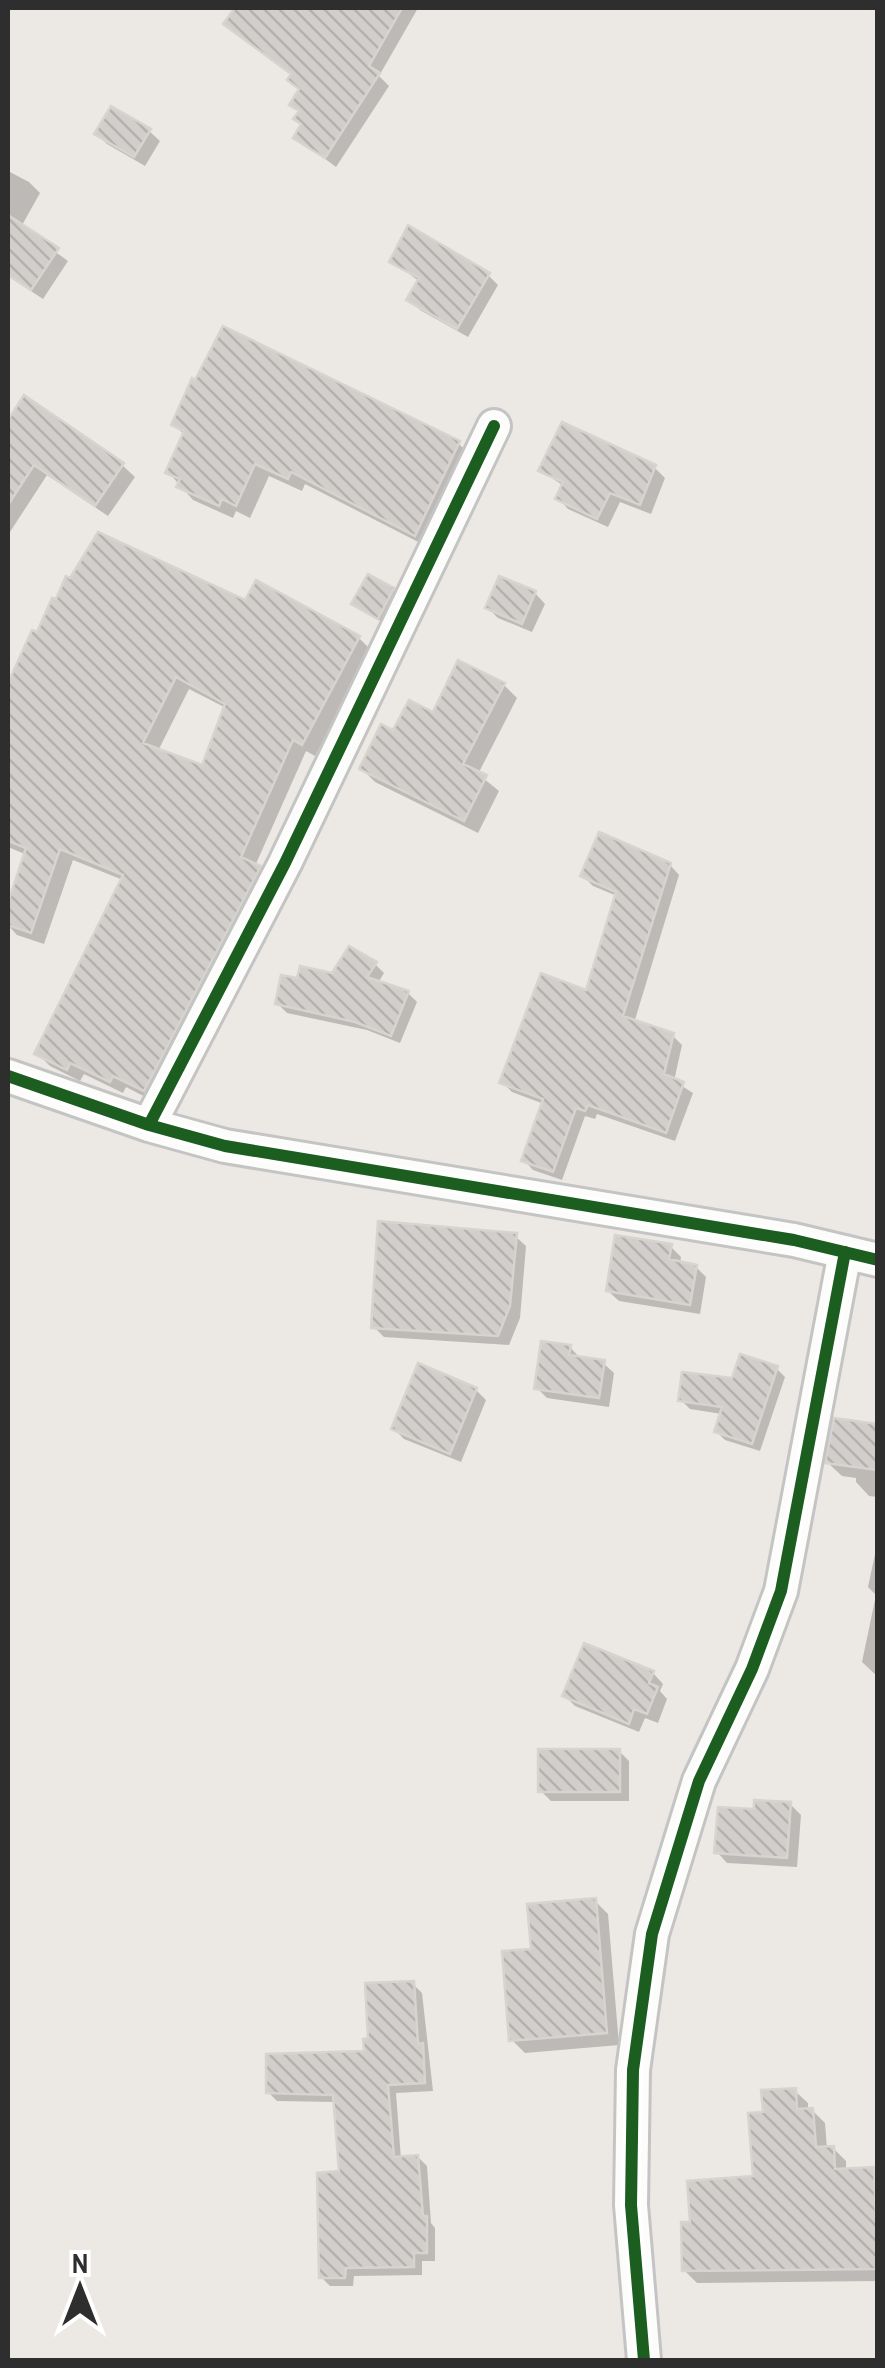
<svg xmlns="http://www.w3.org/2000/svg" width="885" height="2368" viewBox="0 0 885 2368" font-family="'Archivo Narrow',sans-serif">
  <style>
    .shadow { fill: #0003; fill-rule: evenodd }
    .building { fill: url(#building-back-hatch); stroke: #d7d4d0; stroke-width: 2.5; fill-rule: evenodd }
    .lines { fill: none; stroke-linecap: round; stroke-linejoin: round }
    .street-casing { stroke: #c5c4c5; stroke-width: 38 }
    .street { stroke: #fcfcfb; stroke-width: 32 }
    .cycleway-casing { stroke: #fff; stroke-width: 19 }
    .cycleway { stroke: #1b5e20; stroke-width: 12 }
  </style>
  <defs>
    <pattern id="building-back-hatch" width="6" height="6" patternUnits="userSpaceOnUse" patternTransform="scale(2.5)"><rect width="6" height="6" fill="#d1cecb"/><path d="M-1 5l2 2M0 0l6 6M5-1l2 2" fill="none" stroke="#b4b1af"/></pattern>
  </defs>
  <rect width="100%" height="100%" fill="#ece8e4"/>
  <path class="shadow" d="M238,8H289L299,15L304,8H418L379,76L389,86L336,167L296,137L303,126L300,113L292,105L301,91L290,80L293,75L226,24Z
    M149,131L160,141L145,166L107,144L97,134Z
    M8,171L29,182L40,193L21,227L68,261L43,299L8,276Z
    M392,261L488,275L498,285L468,337L420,310L410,300L420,282Z
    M25,399L122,465L135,477L108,516L47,475L8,535V424Z
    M174,424L458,443L472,457L430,548L305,484L302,491L269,476L250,518L236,511L233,518L193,500L168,472L185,436Z
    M655,468L665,478L651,514L620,502L608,527L568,509L558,498L564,486L541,471Z
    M257,584L359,638L372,651L315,756L306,751L255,866L272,881L157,1103L126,1087L123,1093L84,1074L80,1081L50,1066L37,1053L123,880L73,860L44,944L17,935L8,925V910L27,855L8,847V675L13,678L246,603ZM189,689L226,708L203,768L158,751Z
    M393,590L397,595L383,622L359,608Z
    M535,593L545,604L532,632L498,618L488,608Z
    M504,685L517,698L478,774L499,791L478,833L375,782L362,769L394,733Z
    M670,865L679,875L634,1023L673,1036L682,1045L674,1081L693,1093L675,1141L597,1114L595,1119L585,1116L562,1180L533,1170L524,1160L544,1104L512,1092L502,1082L587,993L617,896L593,886L583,876Z
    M375,964L384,973L378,983L408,993L417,1002L400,1043L367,1030L287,1013L278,1004L299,981Z
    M515,1236L526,1246L520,1318L509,1345L384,1337L374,1327Z
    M670,1246L681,1257L680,1264L696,1267L706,1277L700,1314L619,1301L608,1291Z
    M570,1347L580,1358L603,1363L614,1373L609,1407L547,1398L537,1388Z
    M776,1368L785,1377L760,1451L725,1440L716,1431L722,1414L690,1409L681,1400Z
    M476,1390L486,1400L461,1462L404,1439L394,1429Z
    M878,1422V1497L869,1496L856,1482V1478L842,1476L828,1463L877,1426Z
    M878,1540V1677L862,1662L876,1595L868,1587Z
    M653,1673L663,1684L660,1691L667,1699L658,1723L645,1718L639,1732L575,1706L565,1696Z
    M619,1751L629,1761V1801H551L541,1791Z
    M790,1804L801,1815L797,1867L727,1863L717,1852L756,1812Z
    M595,1901L608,1914L619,2045L525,2053L512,2040Z
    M413,1984L422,1993L433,2091L396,2093L401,2159L418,2157L427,2166L431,2223L435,2228V2261H422V2275L354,2276L353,2286H330L321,2277L341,2174L336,2102L277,2101L268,2092L367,2053Z
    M795,2091L808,2103V2110H812L825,2123L827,2149L833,2148L846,2161V2171L873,2170L878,2174V2281L697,2283L684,2270L693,2224L755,2178L765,2114Z"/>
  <path class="building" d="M235,8H402L369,66L380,73L325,158L293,138L301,124L293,119L299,111L289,105L299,89L287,80L291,74L223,24Z
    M111,106L151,129L134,157L94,134Z
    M8,215L59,248L31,290L8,275Z
    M408,225L490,273L457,329L406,300L419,278L389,262Z
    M223,326L460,441L415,536L291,472L288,479L255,464L236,506L222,499L219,506L176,487L180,479L165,473L184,431L171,425L192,378L195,380Z
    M24,395L124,463L95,506L34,465L8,505V420Z
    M562,422L656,465L640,505L610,493L597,519L555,499L563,482L538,471Z
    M98,532L245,600L256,580L360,636L302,745L293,740L241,857L261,866L144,1091L113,1076L110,1082L70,1063L67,1070L34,1054L123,875L60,849L31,933L8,925V903L26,848L8,841V683L32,630L37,632L52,598L56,599L66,576L70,578ZM176,677L225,704L202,765L143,743Z
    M368,574L394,588L378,619L351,604Z
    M499,576L536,591L522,624L485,608Z
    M458,660L505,683L463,764L487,775L464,821L359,769L381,724L393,730L409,700L433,712Z
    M599,832L671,863L623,1016L674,1033L664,1074L684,1082L666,1133L588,1105L585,1111L576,1108L553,1172L521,1161L543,1099L499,1083L541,973L586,990L616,892L580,876Z
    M349,946L377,962L367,977L409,991L391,1036L355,1022L275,1004L281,975L297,978L300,966L332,973Z
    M378,1221L517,1233L510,1306L498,1336L371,1328Z
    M615,1235L672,1244L669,1259L697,1265L690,1305L606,1291Z
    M541,1341L571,1345L569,1355L605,1360L599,1398L534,1389Z
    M740,1354L778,1366L752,1444L714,1432L722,1407L678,1401L682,1372L732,1378Z
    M418,1363L477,1388L450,1454L391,1429Z
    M834,1418L878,1424V1470L825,1463Z
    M584,1643L654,1671L649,1683L658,1687L647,1714L634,1709L629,1724L562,1696Z
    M538,1749H620V1792H538Z
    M754,1800L791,1802L787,1858L714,1853L718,1807L754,1809Z
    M596,1898L607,2033L509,2041L502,1951L531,1949L527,1904Z
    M414,1981L418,2044L423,2043L425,2083L388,2085L394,2157L418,2155L423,2216H427V2253H414V2267L346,2268L345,2278H319L317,2173L339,2171L333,2095L266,2093V2054L364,2051L363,2039L368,2038L365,1983Z
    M796,2088L797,2109L813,2108L816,2147L834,2146L835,2169L874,2167L878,2269L682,2271L681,2222H690L687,2181L753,2176L748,2113L763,2112L761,2090Z"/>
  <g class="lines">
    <defs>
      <path id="street" d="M8,1076L149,1125L225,1146L794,1240L878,1260
        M149,1125L285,863L494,426
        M644,2360L631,2205L633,2070L652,1934L699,1781L752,1669L781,1591L845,1252"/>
    </defs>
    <use href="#street" class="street-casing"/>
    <use href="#street" class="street"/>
    <defs>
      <path id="cycleway" d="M8,1076L149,1125L225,1146L794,1240L878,1260
        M149,1125L285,863L494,426
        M644,2360L631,2205L633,2070L652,1934L699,1781L752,1669L781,1591L845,1252"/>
    </defs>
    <use href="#cycleway" class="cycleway-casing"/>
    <use href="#cycleway" class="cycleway"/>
  </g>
  <rect width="885" height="2368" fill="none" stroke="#2e2e2e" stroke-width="20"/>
  <g transform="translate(80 2288)" stroke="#ffffff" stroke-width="8" paint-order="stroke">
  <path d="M0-8L18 38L0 25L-18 38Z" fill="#2e2e2e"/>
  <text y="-15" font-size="28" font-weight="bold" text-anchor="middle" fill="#2e2e2e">N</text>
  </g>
</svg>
